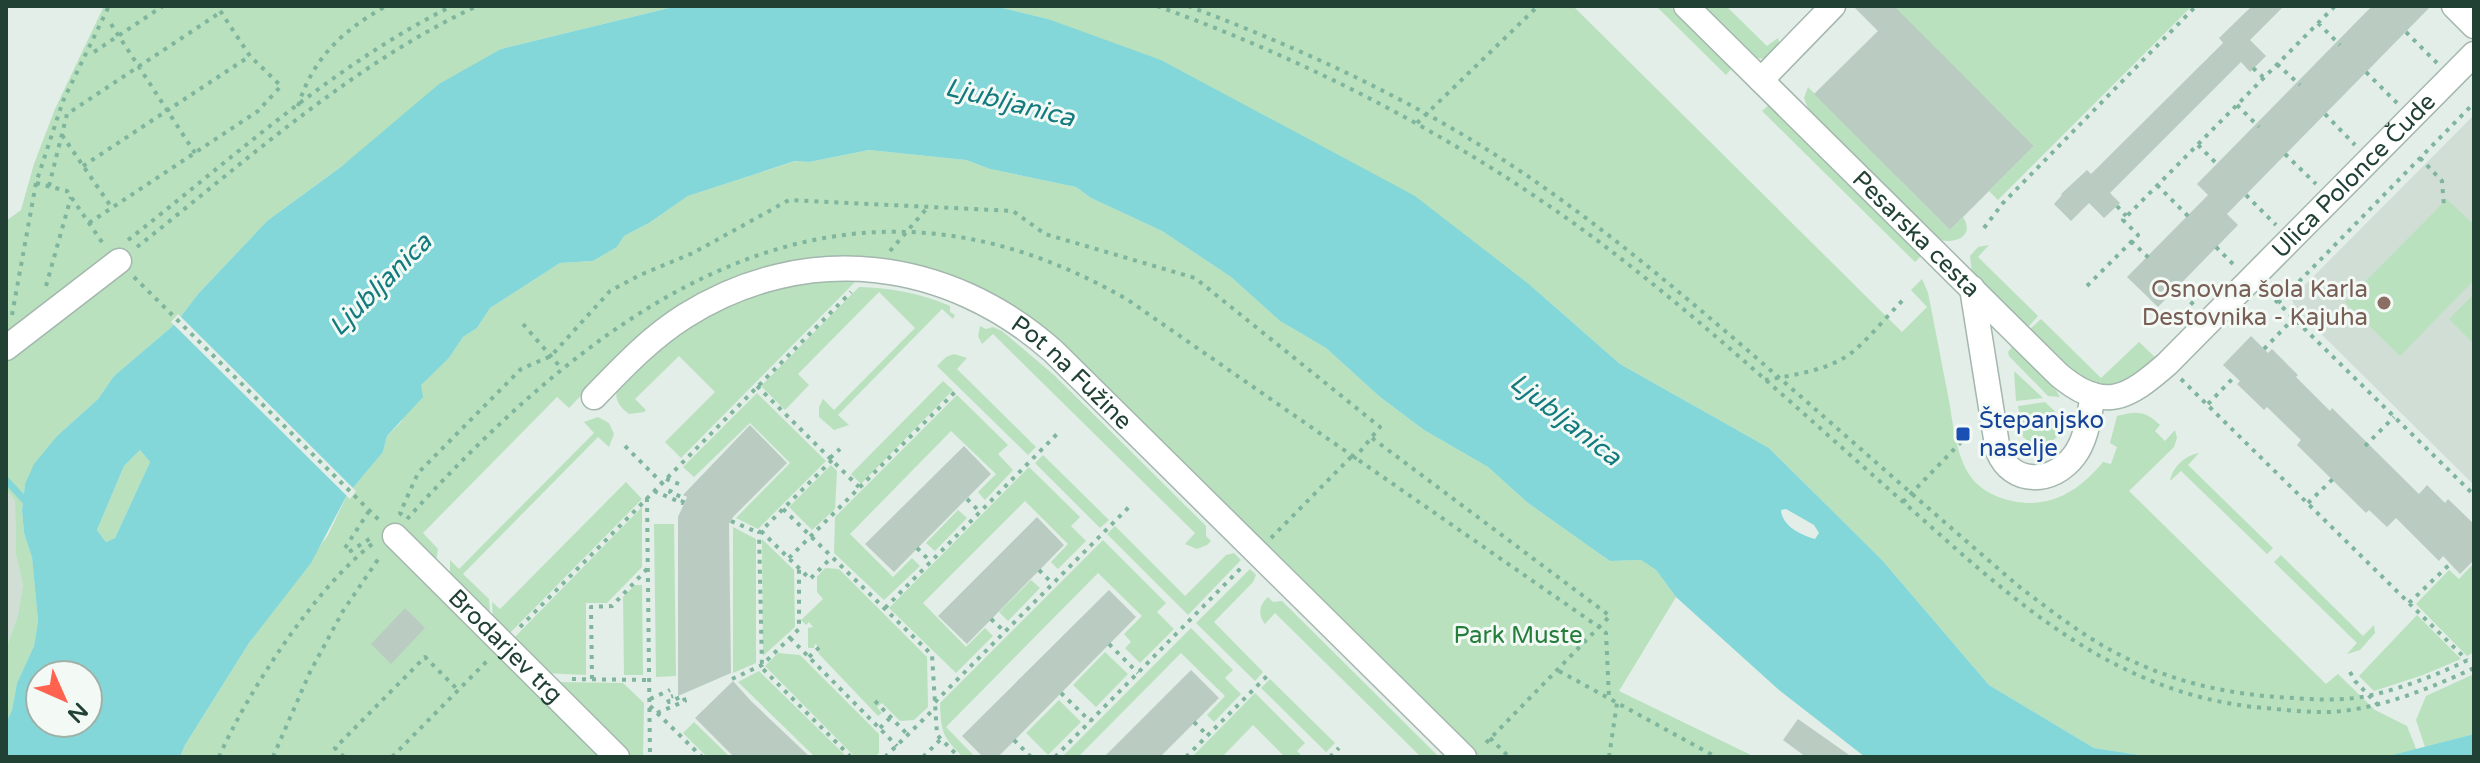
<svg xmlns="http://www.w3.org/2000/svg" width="2480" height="763" viewBox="0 0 2480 763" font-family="'Varela Round',sans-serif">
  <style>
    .built { fill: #d0ded6 }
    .green { fill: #b9e1be }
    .water { fill: #84d7d9; fill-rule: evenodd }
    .pier { fill: #e2eee7 }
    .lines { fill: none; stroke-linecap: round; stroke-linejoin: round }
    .stream { stroke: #84d7d9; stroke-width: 7 }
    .building { fill: #baccc2 }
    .minor-casing { stroke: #a4b7ae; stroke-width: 27 }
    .path { stroke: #7fb59d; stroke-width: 4; stroke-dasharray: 4 6; stroke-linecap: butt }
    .minor { stroke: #fff; stroke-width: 24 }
    .education-dot { fill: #8d6e63; stroke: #f3faf6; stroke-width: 3 }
    .transit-dot { fill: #1a4fb4; stroke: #f3faf6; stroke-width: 3 }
    .labels { text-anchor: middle; stroke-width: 6; stroke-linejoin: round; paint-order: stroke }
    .street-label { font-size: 24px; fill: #204134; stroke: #f3faf6 }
    .education-label { font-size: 24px; fill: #785e54; stroke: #f3faf6; text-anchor: end }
    .transit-label { font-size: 24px; fill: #164399; stroke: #f3faf6; text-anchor: start }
    .park-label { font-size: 24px; fill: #257d3b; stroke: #f3faf6 }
    .water-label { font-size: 26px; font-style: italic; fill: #137b7e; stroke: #f3faf6 }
  </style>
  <rect width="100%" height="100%" fill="#e2eee7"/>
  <path class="built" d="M2474,115V485L2294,307L2292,298Z
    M6,489L15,501L16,555L23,585L18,615L8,643L6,687Z"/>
  <path class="green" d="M104,6H677L501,49L267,221L198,294L175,324L114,376L98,399L57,436L25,484L22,510L24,533L32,556L38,621L34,646L17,683L12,710L6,723L8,643L18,615L23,585L16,555L15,501L6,489V221L21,210L34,164L55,109Z
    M994,6H1573L1902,332L1927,307L1911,290L1922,279L1928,293C1935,327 1941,361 1948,395C1953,421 1955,455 1971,477C1984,495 2010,503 2031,503C2062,502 2084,485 2103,462L2111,464L2117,447L2110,443L2117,416C2136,411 2145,410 2160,425L2155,431L2165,441L2175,430L2177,438L2174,447L2129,491L2326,684L2338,674L2375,710L2407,726L2417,751L2385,757H2153L2094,748L1989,685L1882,560L1769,448L1620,364L1530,285L1048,19Z
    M1656,6H1669L1732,68L1726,75Z
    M1704,6H1726L1767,46L1778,38L1780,46L1766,59L1757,58Z
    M1893,6H2192L1998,200L1989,191L2034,146Z
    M1808,87L1950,230L1963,217C1975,235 1957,244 1941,240L1809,111L1804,98Z
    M1769,105L1921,256L1915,262L1762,111Z
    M869,150L966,160L990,169L1076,187L1091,198L1162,231L1231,277L1280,321L1326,348L1380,397L1424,430L1488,467L1528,503L1597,552L1610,561L1641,560L1656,570L1676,597L1619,691L1755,757H1479L1076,359L1016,308L983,291L819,259L622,353L569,408L557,397L423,533L438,549L435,568L450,576V560L459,569L594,433L584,422L598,417L609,423L614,434L609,447L598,437L463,574L489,599L491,622L493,623L492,602L500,609L626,482L642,499L506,637L511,641L642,507V567L607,603H586V675L543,673L556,682L623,683L644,703L643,757H180L185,745L249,643L328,535L347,495L383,452L387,436L401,422L420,385L449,358L463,337L477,328L490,308L560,263L593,261L617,247L624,236L649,223L688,196L796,161L809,162Z
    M2447,199L2474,225V280L2400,356L2345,302Z
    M1989,245L1978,257L2038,316L2028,327L1972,272L1970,256L1978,247Z
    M812,280H857L681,458L665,442L715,392L679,356L635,399L646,410L644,412L629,414C620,407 613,399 618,387C635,372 651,354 668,340C709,306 762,292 812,280Z
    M859,287C890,288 921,293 950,306V312L955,315L953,319L942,309L838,415L849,425L834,430L819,417V407L823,399L834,410L915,328L879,292L798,374L809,385L785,410L761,386Z
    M2474,294V344L2449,319Z
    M2041,319L2101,378L2139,342L2157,359C2148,366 2138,379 2128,383C2086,398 2056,355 2030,329Z
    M980,326L986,329L993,327L1002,331L1054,375L1206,526V536L1211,541L1207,545L1197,549L1185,544L1195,533L993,334L982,344L978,336Z
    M2013,346L2054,387L2060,397L2048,396L2009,356L2008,352Z
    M954,354L967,358L957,369L1036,447L1028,455L937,366L946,357Z
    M2014,371L2043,398L2016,401Z
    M943,381L953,390L861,484L851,474Z
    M757,393L826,461L758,529L736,518L790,463L750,423L694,477L683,467Z
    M957,395L1008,445L998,454L1013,470L985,500L978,492L996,474L951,431L850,534L893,577L912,558L920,566L884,600L834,553L835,517Z
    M2045,402L2063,419L2058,436L2050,443L2034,445L2023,437L2018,406Z
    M140,450L150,462L115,538L106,542L97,530L124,466Z
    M2199,453L2188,465L2273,548L2267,554L2181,471L2170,481C2172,468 2185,455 2199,453Z
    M1043,455L1109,520L1100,528L1035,463Z
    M831,465L837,471L835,509L812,530L789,507Z
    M1029,467L1080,517L1071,526L1086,541L1058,569L1051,562L1068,544L1025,501L923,603L966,647L985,628L993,636L956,673L889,608Z
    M958,510L967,518L935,551L926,543Z
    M654,524H674L676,676L656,677Z
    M1115,526L1185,596L1226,555L1234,553L1241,560L1188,615L1107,534Z
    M733,527L756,539V663L733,673Z
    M762,539L794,570L795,627L763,656Z
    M1103,540L1166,603L1157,612L1174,629L1140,663L1125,648L1131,642L1124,634L1142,616L1098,573L946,727L975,757H963C942,736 941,732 940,703Z
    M2281,555L2363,636L2374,625L2375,633L2360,650L2347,654L2357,643L2274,562Z
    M2474,563V652L2467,656L2416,604L2449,570L2459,579Z
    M825,568L839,569L927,657L928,707L914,720L900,721L882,703L877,707L882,713L878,716L818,653L821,649L815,644L814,648H808V628L813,627L809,622L806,625L801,620L823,599L817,592V577Z
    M1250,569L1256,575L1253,582L1214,622L1263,672L1255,681L1196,623Z
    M1031,580L1040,588L1008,621L999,612Z
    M635,585H642L643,675H624L623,597Z
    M1268,597L1273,602L1282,601L1439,757H1421L1275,613L1265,624C1257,614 1260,604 1268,597Z
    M2417,615L2461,659L2423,675L2374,691L2359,676Z
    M1191,628L1233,670L1225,678L1241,694L1214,722L1207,715L1225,696L1181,653L1078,757H1062Z
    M1105,652L1128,674L1096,707L1073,685Z
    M778,653L800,655L879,734V753L875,757H855L765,666Z
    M759,671L847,757H815L738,682Z
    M2474,674V734L2425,747L2416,720L2426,696Z
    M1270,679L1335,743L1326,752L1261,688Z
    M1255,693L1305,743L1297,751L1303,757H1285L1253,725L1222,757H1192Z
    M1059,700L1081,722L1048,755L1026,733Z
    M694,722L730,757H707L683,733Z"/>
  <path class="water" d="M677,6H994L1048,19L1161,60L1415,196L1530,285L1620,364L1769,448L1882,560L1989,685L2094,748L2153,757H1865L1779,690L1676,597L1656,570L1641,560L1610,561L1597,552L1528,503L1488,467L1424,430L1380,397L1326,348L1280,321L1231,277L1162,231L1091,198L1076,187L990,169L966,160L869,150L809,162L795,161L688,196L649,223L624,236L617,247L593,261L560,263L490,308L477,328L463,337L449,358L421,385L423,397L387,436L383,452L347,495L311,563L249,643L185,745L180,757H6V723L12,710L17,683L34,646L38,621L32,557L24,533L22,510L25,484L34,464L57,436L98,399L114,376L175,324L198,294L267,221L342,166L439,84L501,49ZM140,450L150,462L115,538L106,542L97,530L124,466ZM1786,509L1814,525L1819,533L1815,539C1801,535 1782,526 1781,510ZM40,675H88V723H40Z
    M2474,734V757H2385Z"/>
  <path class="pier" d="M178,314L356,491L350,499L171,322Z"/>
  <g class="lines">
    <path class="stream" d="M6,480L29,505"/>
  </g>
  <path class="building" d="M1853,6H1894L2034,146L1950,230L1814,94L1878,31Z
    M2252,6H2284L2250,40L2266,56L2250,72L2241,62L2110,193L2120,203L2104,218L2089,203L2071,221L2054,204L2062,195L2061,194L2087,170L2091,174L2223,43L2219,38Z
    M2372,6H2431L2227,214L2238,225L2158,307L2127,277L2208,195L2197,184Z
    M2251,336L2268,353L2272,349L2298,375L2296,377L2330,411L2332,408L2419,494L2427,485L2445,503L2448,499L2474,524V560L2460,574L2443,556L2439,561L2396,518L2387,527L2369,510L2366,513L2297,445L2301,440L2267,407L2264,410L2237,384L2240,381L2223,365Z
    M750,425L787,463L733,517L729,524L731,673L678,696V517L687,497L683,495Z
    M964,446L991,474L894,572L865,544Z
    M1037,517L1064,545L967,644L938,616Z
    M1109,590L1136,617L998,757H983L962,736Z
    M405,608L425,628L391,664L371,644Z
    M1191,670L1219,698L1160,757H1104Z
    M733,681L751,701L810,757H734L695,718Z
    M1798,719L1852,757H1806L1783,740Z"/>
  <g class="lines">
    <defs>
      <g id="minor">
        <path id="s1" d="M1686,6L2059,375C2104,413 2128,398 2167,364L2474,54"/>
        <path d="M2454,6L2474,26"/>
        <path d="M1761,80L1833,6"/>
        <path d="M1972,288L1998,451C2012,486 2053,484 2074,456C2087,439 2089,415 2093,395"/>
        <path d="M6,348L119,261"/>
        <path id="s2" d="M594,397C622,368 650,338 685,316C806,240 948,258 1053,351L1464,757"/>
        <path id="s3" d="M395,536L617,757"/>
      </g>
    </defs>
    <use href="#minor" class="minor-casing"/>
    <path class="path" d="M1157,6C1313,62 1460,139 1594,238C1695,314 1789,401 1884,485C1999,586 2103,694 2264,708C2290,710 2316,714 2342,711C2387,706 2433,687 2474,668
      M1188,6C1287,43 1387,88 1478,144C1571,201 1656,272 1738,342C1833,424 1927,508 2022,589C2053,612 2083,636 2118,654C2174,683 2230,695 2293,698C2319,700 2346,701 2372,695C2406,687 2442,673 2474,657
      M2318,23L2340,45
      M111,24L195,153
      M2406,32L2437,63
      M94,52L163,6
      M2277,64L2300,85
      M2253,68L2263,77
      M2366,72L2397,103
      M2237,105L2259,127
      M298,106C313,58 342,31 386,6
      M2325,114L2355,145
      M1417,123L1538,6
      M62,135L112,208
      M2198,145L2219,166
      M2285,154L2316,184
      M2420,158L2442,181L2444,207
      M83,166L250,56L217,6
      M36,183L67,191L104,245
      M2157,185L2191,219
      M49,186L67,114L221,12
      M2246,195L2276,225
      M2117,206L2126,216
      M89,223L258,111L281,86L250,56
      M1984,228L2003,203L2196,6
      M128,240C232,159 333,65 452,6
      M2131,241L2150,259
      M137,247C245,162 351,65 477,6
      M2216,247L2235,266
      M890,251L928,207
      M134,277L381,522
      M46,286L71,197
      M2087,286L2138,235L2123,220L2335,6
      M2176,288L2195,306
      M2268,293L2474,495
      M2278,303L2474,103
      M12,315L36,183L63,101L109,6
      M523,324L562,369
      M2264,349L2293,319
      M2181,379L2467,660
      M1765,380C1794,375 1832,370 1855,350C1872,335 1887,316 1903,300
      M757,386L859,487
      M2208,404L2235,376
      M1372,438L1610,616L1599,627L1606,633L1609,698
      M625,446L662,483
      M2365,446L2394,417
      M830,458L840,449
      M832,460L759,533L762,668L851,757
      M666,479L679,484
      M654,491L682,503L684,498L670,492L672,488L676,490
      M647,498L650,757
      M967,499L980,512
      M1903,502L1962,441
      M2308,503L2336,476
      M783,509L932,655L937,735L959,757
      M369,511L345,548L349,552L371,538
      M402,515L400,513L418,473L521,369L551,356L610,291L640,275L693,253L789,200L1013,211L1045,234L1195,278L1380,427L1354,459
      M407,519C603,303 837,131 1128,300L1599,627L1482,747
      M731,521L759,533
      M761,531L810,579L832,557
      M1271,538L1351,457
      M917,548L931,562
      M789,558L957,390
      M1039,570L1053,584
      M2409,603L2450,564
      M885,608L1058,433
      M991,619L1005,632
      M520,627L851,292
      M790,638L897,746
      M1109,644L1138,673
      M809,657L823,644
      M1559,671L1716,757
      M2350,672L2355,681L2378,705
      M572,679L649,680
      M592,679L591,607L612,606L648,568
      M732,679L762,665L799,629V568
      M1061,693L1090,721
      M650,699L670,690
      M875,701L908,735
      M935,702L1131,505
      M650,706L702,757
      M657,713L685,701L683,696L669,702L667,698L673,696
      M1194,722L1207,735
      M880,728L891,717
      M1490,738L1509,757
      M1014,740L1031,757
      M219,757C248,691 317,585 375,542
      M273,757L310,672L343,611L381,555
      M344,757L335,748L425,657L457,689
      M392,757L489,659
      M885,757L935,708
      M923,757L941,739
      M1055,757L1242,567
      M1186,757L1267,676
      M1330,757L1339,748
      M1609,757L1617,703"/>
    <use href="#minor" class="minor"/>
  </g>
  <circle class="education-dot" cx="2384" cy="303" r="8"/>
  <rect class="transit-dot" x="1955" y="426" width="16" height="16" rx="4"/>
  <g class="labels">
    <g class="street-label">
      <text dy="8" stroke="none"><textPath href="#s1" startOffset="914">Ulica Polonce Čude</textPath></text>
      <text dy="8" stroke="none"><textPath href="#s1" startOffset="324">Pesarska cesta</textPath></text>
      <text dy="8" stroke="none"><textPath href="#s2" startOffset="548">Pot na Fužine</textPath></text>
      <text dy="8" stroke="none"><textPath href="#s3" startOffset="156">Brodarjev trg</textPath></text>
    </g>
    <g class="education-label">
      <text x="2368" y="297">Osnovna šola Karla<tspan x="2368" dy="28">Destovnika - Kajuha</tspan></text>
    </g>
    <g class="transit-label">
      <text x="1979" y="428">Štepanjsko<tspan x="1979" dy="28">naselje</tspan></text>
    </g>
    <g class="park-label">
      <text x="1518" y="643">Park Muste</text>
    </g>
    <g class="water-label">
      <text transform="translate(1010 102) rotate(14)" y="9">Ljubljanica</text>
      <text transform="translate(380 284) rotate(-45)" y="9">Ljubljanica</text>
      <text transform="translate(1566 419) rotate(38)" y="9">Ljubljanica</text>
    </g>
  </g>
  <rect width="2480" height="763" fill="none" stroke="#204134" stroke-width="16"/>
  <g transform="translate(64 699) rotate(135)"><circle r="38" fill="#f3faf6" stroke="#9fb0a8" stroke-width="2"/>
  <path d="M0-6L14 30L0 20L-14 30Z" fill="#ff624f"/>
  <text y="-12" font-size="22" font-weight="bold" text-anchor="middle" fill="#204134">N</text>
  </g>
</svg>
